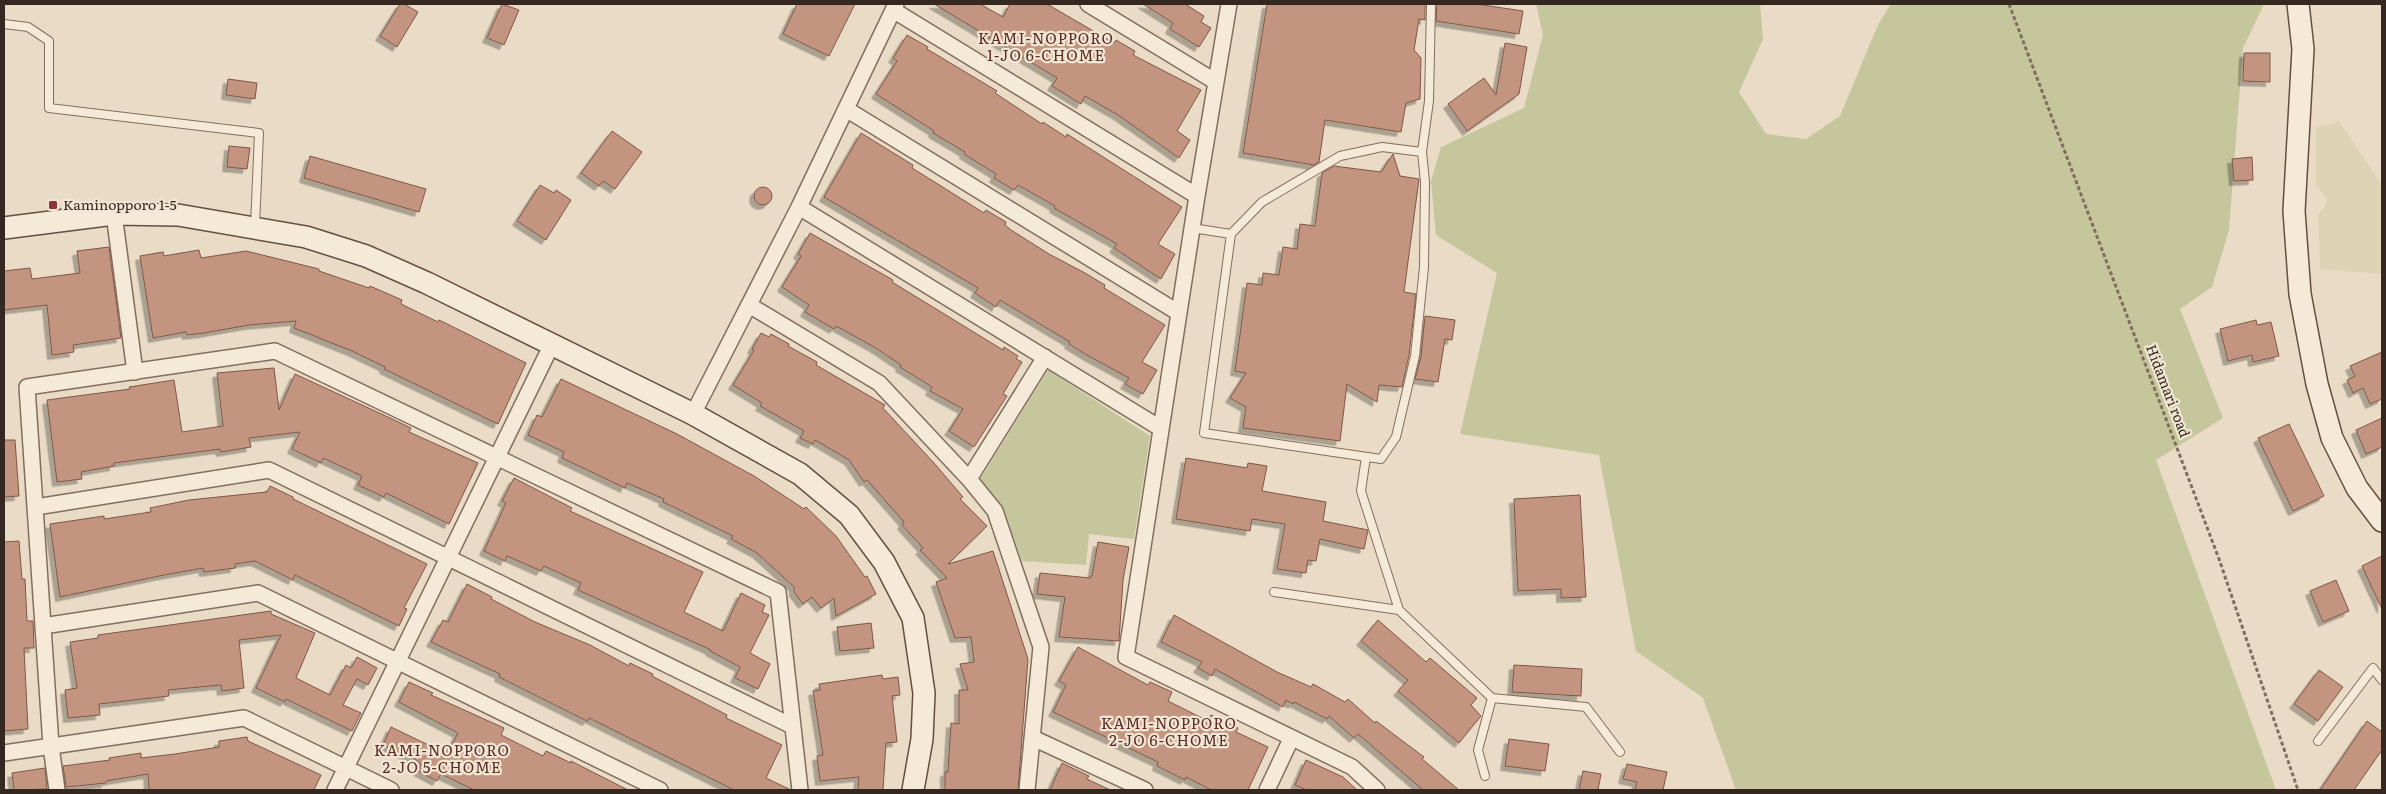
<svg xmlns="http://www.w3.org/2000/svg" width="2386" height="794" viewBox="0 0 2386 794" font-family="Literata,serif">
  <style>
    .farmland { fill: #ded3b4 }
    .green { fill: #c5c69b }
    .building { fill: #c39580; stroke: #7e5746; filter: url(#shadow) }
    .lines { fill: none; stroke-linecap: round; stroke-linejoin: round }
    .lane-casing { stroke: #826e5e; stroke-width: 10 }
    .street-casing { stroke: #826e5e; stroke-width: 18 }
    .secondary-casing { stroke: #644f41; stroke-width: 24 }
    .path { stroke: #826e5e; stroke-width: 3; stroke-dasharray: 4 2.5; stroke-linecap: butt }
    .lane { stroke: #f5e9d8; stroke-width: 8 }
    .street { stroke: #f5e9d8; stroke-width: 15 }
    .secondary { stroke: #f5e9d8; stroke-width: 21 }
    .poi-dot { fill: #8a343d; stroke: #f1e6d4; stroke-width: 2 }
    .labels { text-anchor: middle; stroke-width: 4.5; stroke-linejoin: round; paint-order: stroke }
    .poi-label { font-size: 14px; fill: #342820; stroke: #f1e6d4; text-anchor: start }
    .street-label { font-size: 14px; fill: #342820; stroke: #f1e6d4 }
    .neighbourhood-label { font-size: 15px; letter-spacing: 1px; fill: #5c2a24; stroke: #f1e6d4 }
  </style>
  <defs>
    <filter id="shadow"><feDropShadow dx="-4.5" dy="4.5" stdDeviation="0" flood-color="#0004"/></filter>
  </defs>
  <rect width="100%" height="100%" fill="#e9dbc6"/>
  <path class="farmland" d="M2339,121L2382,185V274L2320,269L2318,214L2325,207L2327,199L2316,185V128Z"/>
  <path class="green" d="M1536,4H1760L1763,39L1739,92L1766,134L1806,139L1840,116L1878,25L1891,4H2264L2243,48L2229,230L2212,287L2180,309L2223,418L2156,460L2276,790H1736L1703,698L1636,651L1599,455L1460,434L1497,273L1436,235L1431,181L1441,147L1524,108L1543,35Z
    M1048,370L1150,436L1134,539L1089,534L1086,565L1022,561L1003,511L979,481Z"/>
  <path class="building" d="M400,4H404L418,12L397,47L380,36Z
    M502,4L519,10L504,45L487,38Z
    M797,4H855L829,56L783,34Z
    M934,4H980L1003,17L1010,4H1047L1114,43L1116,40L1135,51L1133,55L1201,90L1177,131L1190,140L1179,158L1118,115L1085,96L1081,104L1052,86L1057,78Z
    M1143,4H1185L1204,16L1201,22L1211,28L1199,47L1170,29L1173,23Z
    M1267,4H1425V20L1419,19L1414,50L1421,58L1420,99L1406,103L1401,132L1325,120L1319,162L1314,165L1243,153Z
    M1437,4H1476L1523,11L1519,34L1436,21Z
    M907,35L928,47L927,49L997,91L995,93L1042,124L1043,122L1066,137L1067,134L1182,207L1158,244L1175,254L1161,279L1114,248L1117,244L1054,208L1055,206L1018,185L1014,190L994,178L996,174L964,154L965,152L933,133L934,131L876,94L897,61L893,58Z
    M1505,43L1527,47L1519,94L1467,131L1448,104L1484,78L1496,95Z
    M2244,53H2270V82L2243,81Z
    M228,79L257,83L255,99L226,95Z
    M612,131L642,152L615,189L603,181L599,186L581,173Z
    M861,133L913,165L912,168L941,186L984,213L986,210L1006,222L1005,225L1011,230L1049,254L1085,273L1105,285L1104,288L1165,325L1142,362L1157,370L1143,394L1125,384L1129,378L1085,354L1069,344L1070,342L1000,300L996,307L975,293L978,288L824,197Z
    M229,146L250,148L247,169L227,167Z
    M1393,154L1400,176L1419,179L1404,292L1416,294L1409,355L1402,387L1379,385L1377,402L1347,384L1340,441L1243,428L1246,407L1230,398L1246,373L1235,371L1247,283L1262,285L1263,273L1279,275L1283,247L1297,249L1300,224L1315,226L1322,173L1334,166L1381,172Z
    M310,156L426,189L419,212L304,178Z
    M2252,157L2253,180L2234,181L2232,159Z
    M540,185L554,193L556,190L571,200L546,240L517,221Z
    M754 196a9 9 0 1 1 18 0a9 9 0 1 1-18 0Z
    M810,233L893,280L892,282L1003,350L1004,347L1018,356L1016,359L1022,362L1003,394L1007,396L974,447L949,431L963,409L930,391L932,387L900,367L901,365L874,347L836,326L834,329L805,312L809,305L782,287L801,256L798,254Z
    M109,247L121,338L73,345L74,352L52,355L47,305L4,310V271L30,268L32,279L80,273L77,251Z
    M199,250L201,258L246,251L319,269V271L369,288L370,286L402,300L401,304L438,322L439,320L526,363L498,424L384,369L385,367L352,351L294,328L296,321L249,325L204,333L187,335L186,332L153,338L140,256L163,252L164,256Z
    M1425,316L1455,320L1452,340L1445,339L1438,382L1415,379L1421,357Z
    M2256,320L2257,325L2271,322L2279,356L2253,362L2252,355L2228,361L2220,329Z
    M761,333L769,337L771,334L789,344L788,346L817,362L816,365L885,405L883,408L934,463L963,497L960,499L987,526L948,564L993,551L1028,659L1018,790H945V772H948L951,723L959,724V690H968L960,664L974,662L971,637L955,638L936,582L947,578L920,550L923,548L902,525L904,522L867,480L864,482L849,460L815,440L813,444L800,438L804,431L760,406L762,403L733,385L754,350L752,349Z
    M2382,352V399L2370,404L2363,388L2353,393L2347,380L2355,376L2350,366Z
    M274,368L279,410L295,374L388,417L411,428L409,432L478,463L449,524L386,493L384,497L358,485L362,476L323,458L321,463L292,449L300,432L249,438L251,447L221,452L220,449L114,463V466L81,472L82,479L57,482L47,400L130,389L129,387L174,380L182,432L223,426L217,373Z
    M561,379L677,434L754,476L804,509L806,507L836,536L865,577L867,576L876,594L836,616L834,598L821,608L812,597L803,604L794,592V587L757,553L731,539L733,536L663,502L664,499L627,483L625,488L562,458L564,452L528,435L537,415L542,417Z
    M2382,418V447L2366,454L2356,430Z
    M2289,424L2324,496L2293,511L2258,438Z
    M4,440H15L19,496L4,497Z
    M1186,458L1247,468L1248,463L1267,466L1262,491L1326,502L1323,521L1368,530L1364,549L1320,539L1316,561L1308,560L1306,573L1277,569L1285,524L1252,519L1250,531L1176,519Z
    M514,478L572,508L570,511L703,572L684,612L723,631L741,593L765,605L762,612L769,615L750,653L770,664L758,689L735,678L740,667L710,651L711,650L578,590L581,583L544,566L541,571L507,556L505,561L484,551L506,503L502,501Z
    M270,486L293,497V499L427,564L404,608L407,609L399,626L295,575L293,580L255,561L235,564V568L204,572L203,568L159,576L60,597L50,524L104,516V519L111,518L151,512L150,508L189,500L267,492Z
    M1580,495L1586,597L1561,598V589L1518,591L1514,499Z
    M19,541L22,579H25L27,621H33L34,648H24L28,729L4,731V542Z
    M1098,542L1129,547L1123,580L1119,641L1059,637L1065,597L1037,594L1040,573L1090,578V576H1092Z
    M2382,556V609L2362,566Z
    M2336,580L2349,611L2323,622L2310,591Z
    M467,584L492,597L491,599L535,622L590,645L629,666L630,663L653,674L652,676L727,715L726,718L782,745L766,778L791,790H734L589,718L587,721L499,677L500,674L431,642L443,620L448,622Z
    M271,611V614L315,633L296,678L330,695L346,665L351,668L357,657L377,668L368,685L357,679L343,705L361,713L352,731L286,699L285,702L256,688L281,635L239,640L244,688L222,691L221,685L168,690L169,696L99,704L100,715L68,718L65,690L77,688L70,642L98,638V635Z
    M1174,615L1277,672L1311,687L1313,684L1345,702L1348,699L1375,723L1376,721L1424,757L1422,759L1459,790H1423L1358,734L1354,738L1329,716L1327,719L1294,702L1293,704L1286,700L1283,707L1215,669L1212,676L1198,668L1202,662L1161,642Z
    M1378,620L1426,662L1430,658L1477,698L1471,705L1481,716L1459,743L1398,691L1408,680L1361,641Z
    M871,623L874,648L840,651L837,627Z
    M1078,647L1148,685L1150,682L1172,692L1168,701L1208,721L1211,715L1238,728L1236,732L1268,747L1248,790H1211L1186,777L1185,780L1157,766L1158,762L1053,712L1066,685L1059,681Z
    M1514,665L1582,669L1581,696L1512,692Z
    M2319,670L2343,687L2318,721L2294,704Z
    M882,675L883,679L898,677L900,695L892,696L897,742L886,743L883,790H858L859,777L820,781L817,756L823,755L813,691L820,690L819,684Z
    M409,682L433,693L431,695L504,728L501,735L543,756L546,751L571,763V761L628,790H474L441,774L437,781L418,771L421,764L415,759L383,745L391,727L447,754L458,733L399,702Z
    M2367,721L2382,732V750L2354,790H2320Z
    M247,737L248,741L321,775L314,790H149L148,774L106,781V783L66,787L63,766L110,760L109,758L141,753V758L175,754L219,747V741Z
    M1509,739L1549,744L1545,771L1505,766Z
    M1306,760L1343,777L1357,790H1307L1295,785Z
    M1062,763L1089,776L1087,779L1110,790H1050Z
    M1627,764L1667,772L1663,790H1635L1637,782L1623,779Z
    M45,768L47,789L14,790L12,773Z
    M1583,771L1601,774L1598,790H1579Z"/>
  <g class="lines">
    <defs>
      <path id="lane" d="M4,24L28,27L49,41V108L259,133L255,226
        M1192,228L1231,234L1262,202L1340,156L1382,147L1422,152
        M1231,234L1204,433L1381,459L1396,437L1415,356L1424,267L1425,182L1422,152L1429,101L1431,4
        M1366,457L1361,491L1399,610L1492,698L1478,750L1485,776
        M1274,592L1399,610
        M1492,698L1586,707L1620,752
        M2318,741L2373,668L2382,680"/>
      <path id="street" d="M1088,4L1216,82
        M1229,4L1197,196L1126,657L1352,767L1377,790
        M893,10L1197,196
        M846,109L1179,313
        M799,207L1160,428
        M114,214L135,372
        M749,305L879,383L969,479L995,511L1041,647L1027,790
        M693,414L799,207L896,4
        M969,479L1045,357
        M36,507L269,470L792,726
        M43,626L258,593L660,790
        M1033,738L1145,790
        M4,753L244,718L391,790
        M57,790L51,746L27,387L275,351L778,592L800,790
        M335,790L552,344
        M1267,790L1291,739"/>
      <path id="secondary" d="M2298,4L2303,49L2294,211L2300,294L2317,384L2332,438L2357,488L2382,521
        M4,228L114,214L178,215L306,237L366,256L427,283L693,414L800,474L849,515L884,562L913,618L924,693L922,739L913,790"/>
    </defs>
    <use href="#lane" class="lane-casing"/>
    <use href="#street" class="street-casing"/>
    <use href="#secondary" class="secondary-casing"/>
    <path class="path" d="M2009,4L2219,559L2298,790"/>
    <use href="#lane" class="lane"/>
    <use href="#street" class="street"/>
    <use href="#secondary" class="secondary"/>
  </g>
  <rect class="poi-dot" x="48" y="200" width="10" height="10" rx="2.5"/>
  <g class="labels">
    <g class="poi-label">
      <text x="63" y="210">Kaminopporo 1-5</text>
    </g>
    <g class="street-label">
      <text transform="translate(2168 391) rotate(69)" y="5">Hidamari road</text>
    </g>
    <g class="neighbourhood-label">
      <text x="1046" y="44">KAMI-NOPPORO<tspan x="1046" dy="17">1-JO 6-CHOME</tspan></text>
      <text x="1169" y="729">KAMI-NOPPORO<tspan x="1169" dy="17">2-JO 6-CHOME</tspan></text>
      <text x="442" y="756">KAMI-NOPPORO<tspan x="442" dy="17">2-JO 5-CHOME</tspan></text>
    </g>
  </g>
  <rect width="2386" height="794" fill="none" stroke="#342820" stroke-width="10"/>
</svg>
